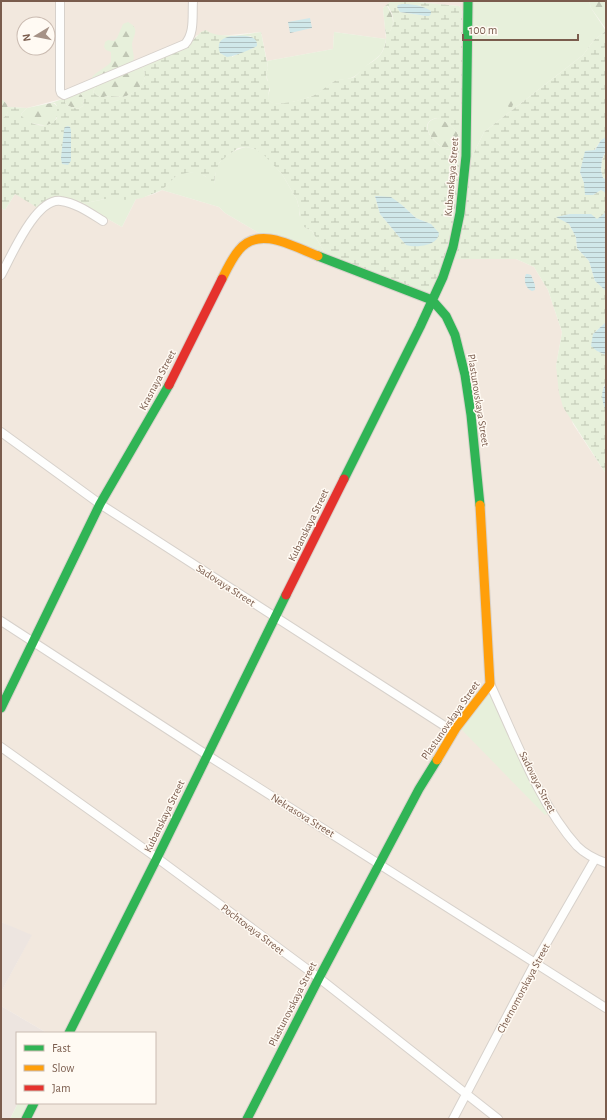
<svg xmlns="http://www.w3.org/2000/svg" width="607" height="1120" viewBox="0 0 607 1120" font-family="'Alegreya Sans',sans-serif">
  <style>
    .residential { fill: #f2e8de; fill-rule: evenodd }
    .industrial { fill: #ede5e0 }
    .grass { fill: #e7f0db }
    .forest { fill: url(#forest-firs) }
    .wetland { fill: url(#wetland-marsh); fill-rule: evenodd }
    .water { fill: url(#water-rules) }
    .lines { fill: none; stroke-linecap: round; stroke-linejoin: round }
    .street-casing { stroke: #d7d1cb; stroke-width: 10 }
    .fast-casing { stroke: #d9d2cb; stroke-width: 11 }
    .slow-casing { stroke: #d9d2cb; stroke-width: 11 }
    .jam-casing { stroke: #d9d2cb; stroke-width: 11 }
    .street { stroke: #fefefd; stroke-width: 8 }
    .fast { stroke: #30b455; stroke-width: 9 }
    .slow { stroke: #ff9f0a; stroke-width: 9 }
    .jam { stroke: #e5322d; stroke-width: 9 }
    .labels { text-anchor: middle; stroke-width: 3; stroke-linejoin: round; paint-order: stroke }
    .street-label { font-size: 11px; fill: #7a5c4d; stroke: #fffaf3 }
  </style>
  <defs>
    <pattern id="forest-firs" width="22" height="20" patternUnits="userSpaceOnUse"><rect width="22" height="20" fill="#e7f0db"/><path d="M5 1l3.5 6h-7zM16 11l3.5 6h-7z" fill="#c0c6b4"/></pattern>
    <pattern id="wetland-marsh" width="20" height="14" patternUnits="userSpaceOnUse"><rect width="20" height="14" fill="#e7f0db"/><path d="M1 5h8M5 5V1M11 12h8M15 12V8" fill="none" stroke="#c0c6b4"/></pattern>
    <pattern id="water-rules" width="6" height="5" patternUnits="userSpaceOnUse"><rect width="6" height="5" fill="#d0e8ea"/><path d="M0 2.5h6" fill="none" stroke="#aebfc0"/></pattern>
  </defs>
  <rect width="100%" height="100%" fill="#f9f5f0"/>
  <path class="residential" d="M1,1H391L383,8L386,39L334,32L333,49L267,61L261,32L219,36L212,34L197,35L186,47L139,68L65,98L27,108L8,107L5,102L1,99ZM24,24H48V48H24Z
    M407,1H464V13L459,6Z
    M162,190L219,207L225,213L259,233L274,234L432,291L64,1033H47L1,1006V992L31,936L1,922V208L5,210L15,194L45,202L81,204L122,227L136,199L154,194Z
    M454,259H516L534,267L548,290L562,332L556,366L573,424L606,474V1119H32L40,1103H155V1033H75L158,866Z"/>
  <path class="industrial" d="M1,922L32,935L1,992Z
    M1,1006L47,1033H17V1103H18L10,1119H1Z"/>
  <path class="grass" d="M473,1H589L591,8L606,31L594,40L583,55L484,132L471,159Z
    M334,32L386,39C383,57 377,57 365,67C360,71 357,76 351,78C346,80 340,79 335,81C328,85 322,92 315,95C305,99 258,115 270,90L266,74L268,68L267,61L333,49Z
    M246,147L255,149L263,153L282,174L297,200L299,208V214L304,227L312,231L326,255L274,234L259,233L225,213L219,207L162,190C166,186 171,180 176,176C187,168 206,173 214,184C215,178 215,171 218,165C223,156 236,149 246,147Z
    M105,199H136L122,227L81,204Z
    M489,693L491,694L549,813L545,815L460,728Z
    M18,1103H28L20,1119H10Z"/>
  <path class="forest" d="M589,1H606V29L591,8Z
    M385,6H387C392,14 396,22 390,31H387L385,29L383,8Z
    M128,22C141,29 133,35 132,44C132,52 136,56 132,64L94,80L92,77C97,71 106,68 111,62V52L106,50L104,47L105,42L108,40L114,41L117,38L123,24Z
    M142,67C152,79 135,96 122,97C119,97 116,96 112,96C104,95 102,101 93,92L96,86Z
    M511,92L514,93L516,97L512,107H509L505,104L503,98L507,94Z
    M78,93L82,95L84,100L83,106L78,109L68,106L65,103V98Z
    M1,99C10,104 11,115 1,119Z
    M51,103C62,104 59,119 51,124C47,126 41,125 36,124C29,123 24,121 21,114L27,108Z
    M438,118C447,121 464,133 458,145C456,148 454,150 451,150C439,151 413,122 438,118Z"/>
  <path class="wetland" d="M391,1H407L459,6L462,10V153L455,216L442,268L430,293L326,255L312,231L304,227L300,222L299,208L297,200L282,174L263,154L255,149L246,147L238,148L227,156L219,163L215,175L214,185L205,176L190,172L176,176L162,190L142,198L131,200L105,199L81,204L73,201L38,208L15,194L5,210L1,208V119C7,116 8,114 8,107L27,108L21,114C25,123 41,128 50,124C53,123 55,120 57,118V106L55,103H51L65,98V103L68,106L78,109L83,106L84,100L82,95L78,93L96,86L93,92C102,101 104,95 112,96C116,96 119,97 122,97C134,96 152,79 142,67L139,68L186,47L201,32L206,30C220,40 245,34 261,32L268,68L266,74L267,80L270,84C270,90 266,97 270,101C276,108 309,98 317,94C323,90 330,83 337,80C342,79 347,79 352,78C357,76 359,72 363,68C367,64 372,63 376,59C385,52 388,39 385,29L387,31H390C396,22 393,14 388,6H385ZM419,6L431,11L426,16L400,12ZM231,36H251L254,48L243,51L232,57ZM437,118C447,121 464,133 458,145C456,148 454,150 451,150C439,151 413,122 437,118ZM375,196L381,197L402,205L416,218L431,224L406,245L380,214Z
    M606,31V137L601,140L580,172L584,183L593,195L601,190L606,193L605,213L597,220L590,214H570L557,217L569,224L576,237L577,248L589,261L595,281L606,291V322L593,334L597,351L606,355V383L603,387L606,411V474L563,407L559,393L556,366L562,332L548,290L534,267L516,259H454L463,225L471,159L484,132L583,55L594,40Z
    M606,151V179L603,178C600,168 601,160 606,151Z"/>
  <path class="water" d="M402,4C412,4 422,5 431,11V14L429,16H426L400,12L397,7L398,5Z
    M310,18L312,28L290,33L288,22Z
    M231,36C240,36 258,33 257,46C252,49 233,57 227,57L220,53C216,42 222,38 231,36Z
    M68,126L70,127L71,130V161L68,165L62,164L61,158L64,130L65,127Z
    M606,137V151L602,159L601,170L603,178L606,179V193L601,190L593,195H585L584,183L580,172L585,151L595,150L601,140Z
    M606,195V291L595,281L589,261L577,248L576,237L569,224L556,217L570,214H591L597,219L605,213Z
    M375,196L391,197L402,205L416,218L431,224L439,233C438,246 417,248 406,245L380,214Z
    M526,274H528L531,275L535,285V290L532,291C526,289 523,280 526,274Z
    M606,322V355L597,351L591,346L593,334Z
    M606,383V411C602,402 600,392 606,383Z"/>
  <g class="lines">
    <defs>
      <path id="street" d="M60,1V90L61,93L64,95L185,44C195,33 192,16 193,1
        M1,275C11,257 36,197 61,201C76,203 90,213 103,221
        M1,432L100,504L454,732
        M1,621L207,755L606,1008
        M490,684C514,735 539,804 577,846C585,854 595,859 606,863
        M1,747L157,858L319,978L498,1119
        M453,1119L535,963L595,859"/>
      <path id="fast" d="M318,256L432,300L446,316L455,335L465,375L471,415L480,505
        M344,479L420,327L443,277L453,247L460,213L466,156L468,1
        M1,708L100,504L169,385
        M69,1033L157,858L286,595
        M26,1119L34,1103
        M247,1119L319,978L419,789L437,760"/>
      <path id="slow" d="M222,279C227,269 232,258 239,250C259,225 294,247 318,256
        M437,760L456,728L490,684L480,505"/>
      <path id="jam" d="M169,385L222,279
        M286,595L344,479"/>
    </defs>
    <use href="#street" class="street-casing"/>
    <use href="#fast" class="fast-casing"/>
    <use href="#slow" class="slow-casing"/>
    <use href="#jam" class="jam-casing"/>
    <use href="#street" class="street"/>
    <use href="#fast" class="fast"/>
    <use href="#slow" class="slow"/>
    <use href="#jam" class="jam"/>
  </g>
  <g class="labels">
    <g class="street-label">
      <text transform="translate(451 177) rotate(-85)" y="4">Kubanskaya Street</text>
      <text transform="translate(157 380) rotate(-62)" y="4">Krasnaya Street</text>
      <text transform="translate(479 400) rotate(81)" y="4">Plastunovskaya Street</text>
      <text transform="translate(308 525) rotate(-64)" y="4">Kubanskaya Street</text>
      <text transform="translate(226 585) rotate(33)" y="4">Sadovaya Street</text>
      <text transform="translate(450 720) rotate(-55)" y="4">Plastunovskaya Street</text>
      <text transform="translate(538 782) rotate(63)" y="4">Sadovaya Street</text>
      <text transform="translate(303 815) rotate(32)" y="4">Nekrasova Street</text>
      <text transform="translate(164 816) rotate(-64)" y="4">Kubanskaya Street</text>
      <text transform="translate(253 929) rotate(37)" y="4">Pochtovaya Street</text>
      <text transform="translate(523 988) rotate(-62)" y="4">Chernomorskaya Street</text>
      <text transform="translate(292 1004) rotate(-63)" y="4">Plastunovskaya Street</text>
    </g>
  </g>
  <rect width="607" height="1120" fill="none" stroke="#7a5c4d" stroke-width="4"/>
  <rect x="16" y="1032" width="140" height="72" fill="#fffaf3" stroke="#cabbb1"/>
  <rect x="24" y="1045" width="20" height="6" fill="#30b455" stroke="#cabbb1"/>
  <text x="52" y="1052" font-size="12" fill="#7a5c4d">Fast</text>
  <rect x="24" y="1065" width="20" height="6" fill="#ff9f0a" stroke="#cabbb1"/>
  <text x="52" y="1072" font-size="12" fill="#7a5c4d">Slow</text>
  <rect x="24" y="1085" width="20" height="6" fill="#e5322d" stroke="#cabbb1"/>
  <text x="52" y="1092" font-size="12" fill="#7a5c4d">Jam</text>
  <g transform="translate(36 36) rotate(260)"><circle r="19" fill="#fffaf3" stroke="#cabbb1"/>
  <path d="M0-3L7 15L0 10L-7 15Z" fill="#a69286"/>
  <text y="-6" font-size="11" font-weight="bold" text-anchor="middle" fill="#7a5c4d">N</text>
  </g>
  <path d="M463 34v6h115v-6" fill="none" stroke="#7a5c4d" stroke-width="2"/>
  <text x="469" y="34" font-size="12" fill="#7a5c4d" stroke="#fffaf3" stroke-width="3" paint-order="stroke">100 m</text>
</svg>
